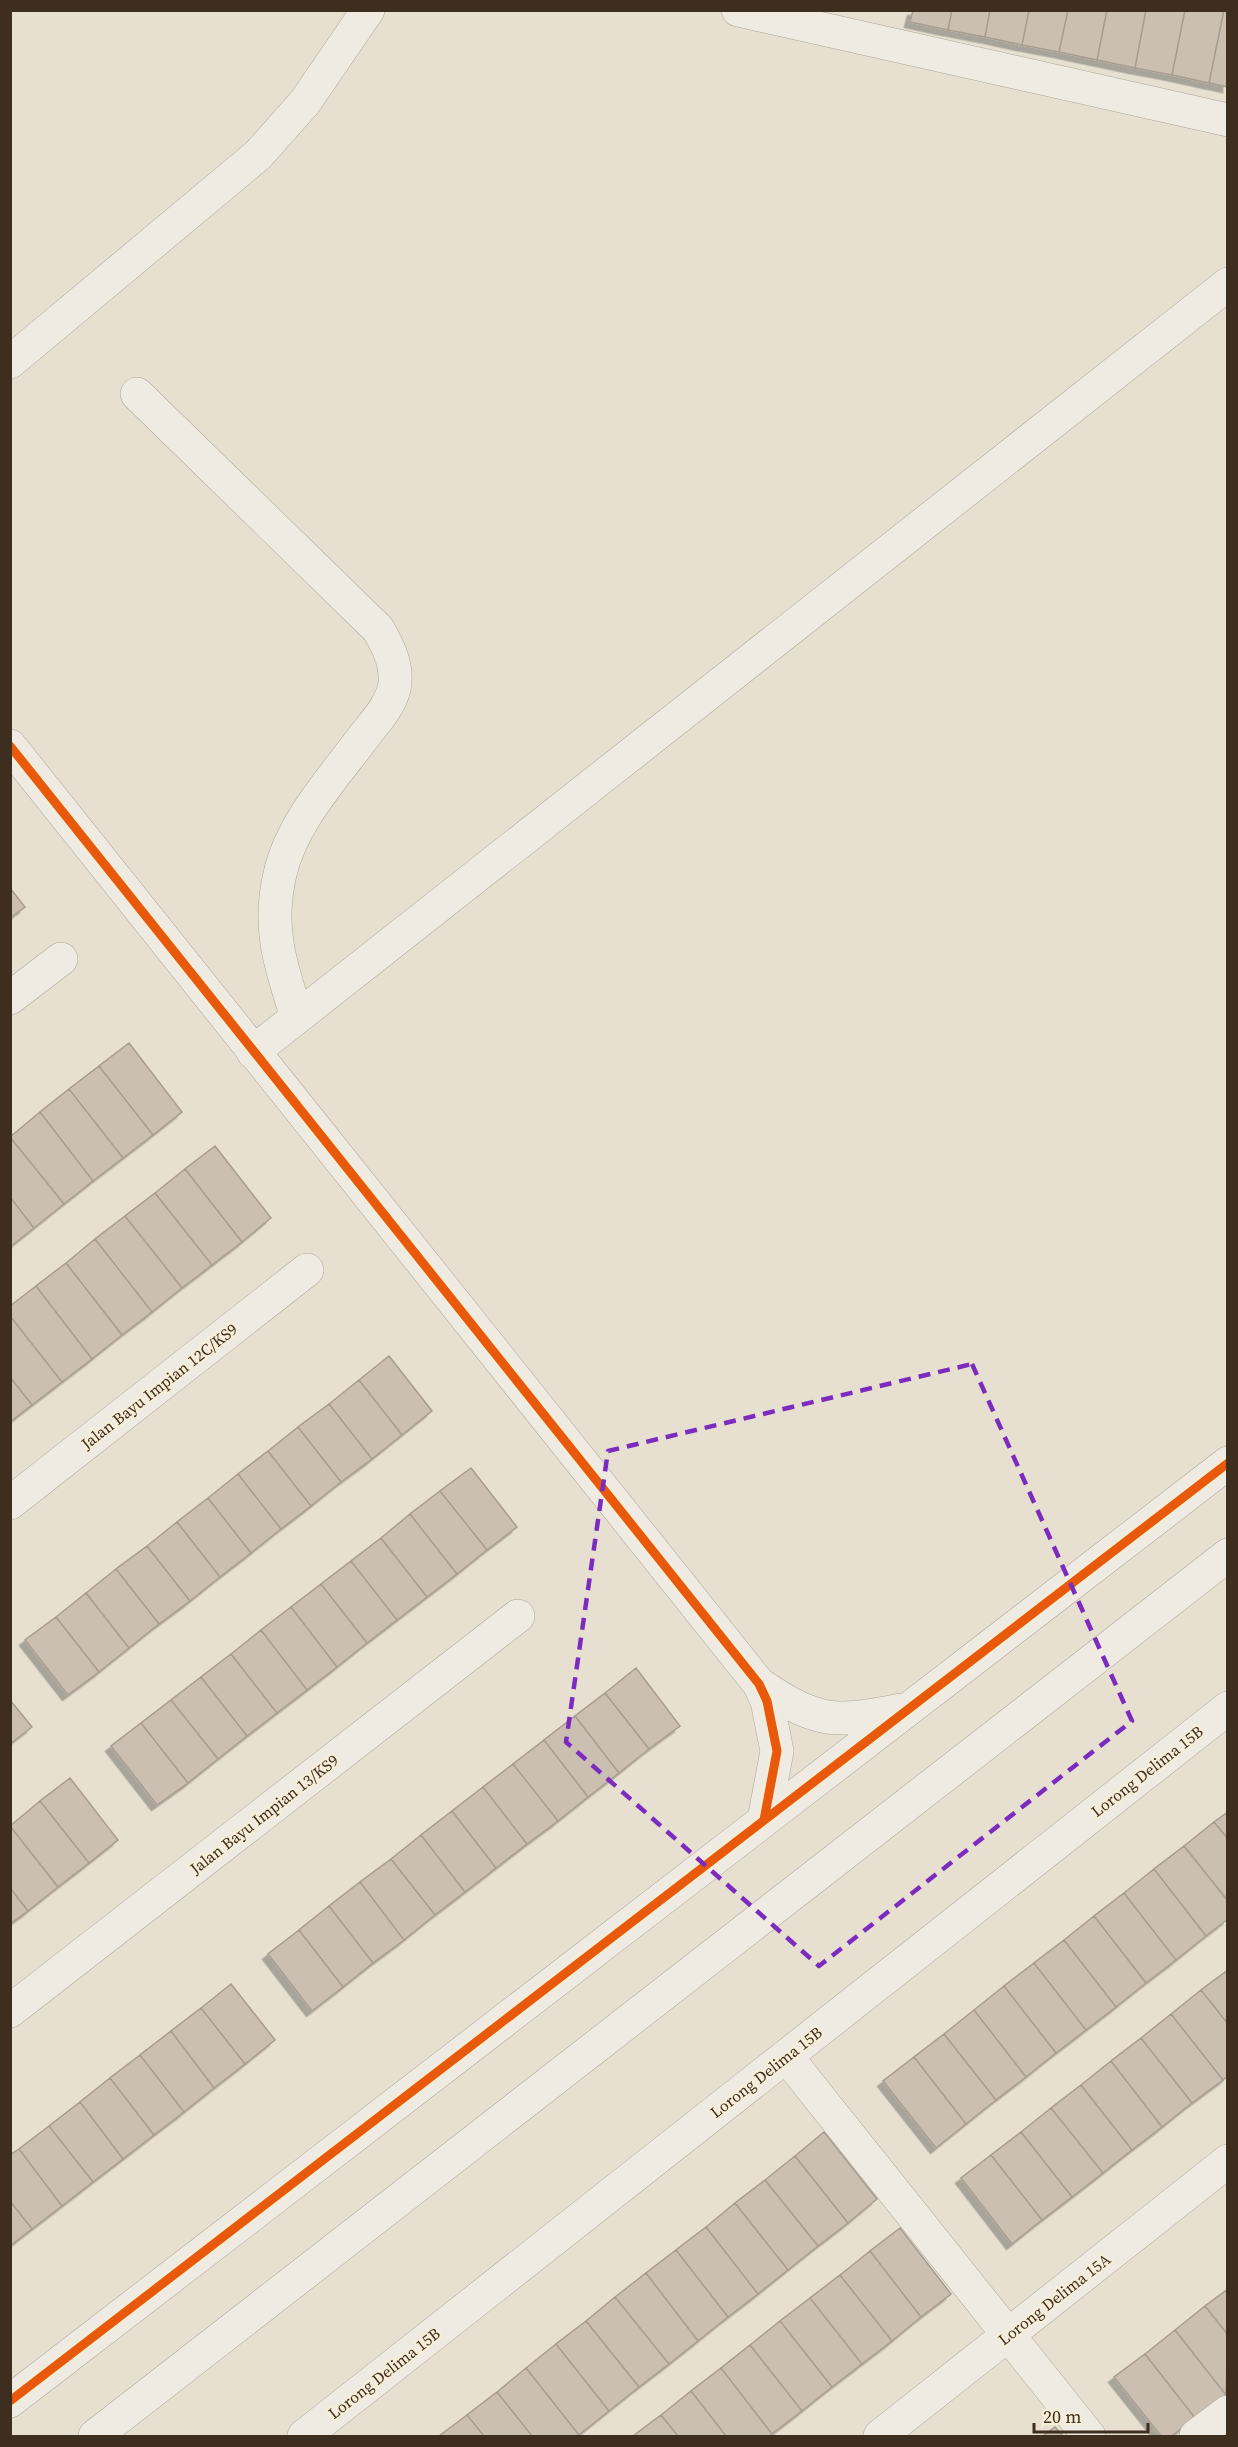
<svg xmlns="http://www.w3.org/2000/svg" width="1238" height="2447" viewBox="0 0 1238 2447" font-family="'Source Serif 4',serif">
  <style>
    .building { fill: #cbbfb2; stroke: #a89c90; stroke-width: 1.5; filter: url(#shadow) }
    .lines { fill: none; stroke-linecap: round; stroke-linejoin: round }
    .minor-casing { stroke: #ada599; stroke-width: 34 }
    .minor { stroke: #efebe3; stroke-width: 33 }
    .cycleway-casing { stroke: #f7eed8; stroke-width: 13 }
    .cycleway { stroke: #e8590c; stroke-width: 9 }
    .marked { fill: none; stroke: #7b2cbf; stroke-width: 4.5; stroke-dasharray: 12 8; stroke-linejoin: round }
    .labels { text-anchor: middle; stroke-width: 4.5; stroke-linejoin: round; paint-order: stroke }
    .street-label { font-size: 16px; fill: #3d2e20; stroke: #f7eed8 }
  </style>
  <defs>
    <filter id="shadow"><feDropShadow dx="-5.5" dy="5.5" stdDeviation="0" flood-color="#0004"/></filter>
  </defs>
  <rect width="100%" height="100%" fill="#e7e0d1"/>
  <path class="building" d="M913,10H952L948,30L910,22Z
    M952,10H990L985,37L948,30Z
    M990,10H1029L1022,45L985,37Z
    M1029,10H1068L1059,52L1022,45Z
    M1068,10H1107L1097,60L1059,52Z
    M1107,10H1146L1135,68L1097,60Z
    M1146,10H1185L1172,75L1135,68Z
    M1185,10H1224L1209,83L1172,75Z
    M1224,10H1228V87L1209,83Z
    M10,888L25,907L10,918Z
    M129,1043L182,1112L153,1135L99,1066Z
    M99,1066L153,1135L123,1158L69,1089Z
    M69,1089L123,1158L93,1181L40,1112Z
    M40,1112L93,1181L64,1204L10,1137Z
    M10,1137L64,1204L34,1228L10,1197Z
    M215,1146L271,1218L242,1242L185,1169Z
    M185,1169L242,1242L212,1265L155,1193Z
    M155,1193L212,1265L182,1288L125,1216Z
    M10,1197L34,1228L10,1247Z
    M125,1216L182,1288L152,1312L95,1239Z
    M95,1239L152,1312L122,1335L66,1263Z
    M66,1263L122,1335L92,1359L36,1286Z
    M36,1286L92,1359L62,1382L10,1316V1306Z
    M10,1316L62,1382L32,1405L10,1377Z
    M389,1356L432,1411L402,1435L359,1380Z
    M10,1377L32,1405L10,1422Z
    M359,1380L402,1435L372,1459L329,1404Z
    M329,1404L372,1459L341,1482L298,1427Z
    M298,1427L341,1482L311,1506L268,1451Z
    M268,1451L311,1506L281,1529L238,1474Z
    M471,1468L517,1527L487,1550L440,1491Z
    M238,1474L281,1529L251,1553L208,1498Z
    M440,1491L487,1550L457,1574L410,1514Z
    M208,1498L251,1553L220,1577L177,1522Z
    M410,1514L457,1574L427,1597L381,1538Z
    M177,1522L220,1577L190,1601L147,1546Z
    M381,1538L427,1597L397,1620L351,1561Z
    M147,1546L190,1601L159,1624L116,1569Z
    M351,1561L397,1620L367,1643L321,1584Z
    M116,1569L159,1624L129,1648L86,1593Z
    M321,1584L367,1643L337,1667L291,1607Z
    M86,1593L129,1648L99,1672L56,1617Z
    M291,1607L337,1667L307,1690L261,1630Z
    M56,1617L99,1672L68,1695L25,1640Z
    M261,1630L307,1690L277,1713L231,1654Z
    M231,1654L277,1713L247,1736L201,1677Z
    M636,1668L680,1726L649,1749L605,1693Z
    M201,1677L247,1736L218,1759L171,1700Z
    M605,1693L649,1749L619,1773L575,1716Z
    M10,1700L32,1727L10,1744Z
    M171,1700L218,1759L188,1783L141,1723Z
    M575,1716L619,1773L588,1797L544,1740Z
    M141,1723L188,1783L157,1805L111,1746Z
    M544,1740L588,1797L558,1821L513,1764Z
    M513,1764L558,1821L527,1844L483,1787Z
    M70,1778L118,1840L89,1863L40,1801Z
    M483,1787L527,1844L496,1868L452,1811Z
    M40,1801L89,1863L58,1887L10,1826Z
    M452,1811L496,1868L465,1892L421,1835Z
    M1228,1812V1839L1214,1822Z
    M1214,1822L1228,1839V1901L1184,1846Z
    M10,1826L58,1887L28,1911L10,1888Z
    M421,1835L465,1892L435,1915L391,1859Z
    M1184,1846L1228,1901V1919L1206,1936L1154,1869Z
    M391,1859L435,1915L404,1940L360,1882Z
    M1154,1869L1206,1936L1176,1960L1124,1893Z
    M360,1882L404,1940L373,1963L329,1906Z
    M10,1888L28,1911L10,1924Z
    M1124,1893L1176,1960L1146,1983L1094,1916Z
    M329,1906L373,1963L343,1987L299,1930Z
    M1094,1916L1146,1983L1116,2007L1064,1940Z
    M299,1930L343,1987L312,2011L268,1954Z
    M1064,1940L1116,2007L1086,2030L1034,1963Z
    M1034,1963L1086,2030L1056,2053L1004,1986Z
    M1228,1970V2024L1201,1990Z
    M231,1984L275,2040L245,2064L201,2008Z
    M1004,1986L1056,2053L1026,2077L974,2010Z
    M1201,1990L1228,2024V2076L1223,2080L1171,2014Z
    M201,2008L245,2064L214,2088L171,2031Z
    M974,2010L1026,2077L996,2100L944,2034Z
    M1171,2014L1223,2080L1192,2103L1141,2038Z
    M171,2031L214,2088L184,2112L140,2055Z
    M944,2034L996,2100L966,2124L914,2057Z
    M1141,2038L1192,2103L1162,2127L1111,2061Z
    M140,2055L184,2112L154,2135L110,2078Z
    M914,2057L966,2124L936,2148L883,2081Z
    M1111,2061L1162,2127L1132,2150L1081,2085Z
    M110,2078L154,2135L123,2159L80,2102Z
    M1081,2085L1132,2150L1103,2173L1051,2108Z
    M80,2102L123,2159L93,2182L49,2126Z
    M1051,2108L1103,2173L1072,2197L1021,2132Z
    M49,2126L93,2182L62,2206L19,2149Z
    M824,2132L877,2199L848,2223L795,2156Z
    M1021,2132L1072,2197L1042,2220L991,2155Z
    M19,2149L62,2206L32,2229L10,2201V2155Z
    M991,2155L1042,2220L1012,2244L961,2178Z
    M795,2156L848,2223L818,2246L765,2180Z
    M765,2180L818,2246L788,2270L735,2203Z
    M10,2201L32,2229L10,2246Z
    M735,2203L788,2270L758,2294L706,2227Z
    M706,2227L758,2294L728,2317L676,2250Z
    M900,2228L951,2294L921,2317L870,2251Z
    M676,2250L728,2317L698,2341L646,2273Z
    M870,2251L921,2317L892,2341L840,2275Z
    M646,2273L698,2341L669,2364L615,2297Z
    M840,2275L892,2341L862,2364L810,2298Z
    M1228,2289V2335L1205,2306Z
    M615,2297L669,2364L639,2387L586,2321Z
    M810,2298L862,2364L832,2387L780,2321Z
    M1205,2306L1228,2335L1226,2395L1175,2330Z
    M586,2321L639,2387L609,2411L556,2344Z
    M780,2321L832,2387L802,2411L750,2345Z
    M1175,2330L1226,2395L1195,2418L1145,2354Z
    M556,2344L609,2411L579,2435L526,2368Z
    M750,2345L802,2411L772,2434L721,2368Z
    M1145,2354L1195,2418L1172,2436H1161L1114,2377Z
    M526,2368L579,2435L577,2436H532L497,2392Z
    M721,2368L772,2434L769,2436H726L691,2391Z
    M691,2391L726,2436H678L661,2415Z
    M497,2392L532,2436H484L467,2415Z
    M467,2415L484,2436H439Z
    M661,2415L678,2436H633Z
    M1055,2427L1063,2436H1043Z"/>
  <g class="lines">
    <defs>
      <path id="minor" d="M738,10L1228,120
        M10,362L258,155L305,102L368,10
        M137,394L378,629C388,646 399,667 394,689C389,708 374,723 362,739C332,779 291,824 280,874C267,928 281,967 297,1017
        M10,746L759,1684L767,1701L777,1751L764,1820
        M10,998L61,959
        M253,1052L1228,284
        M10,1503L307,1270
        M759,1684C780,1698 801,1712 827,1717C850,1721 884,1713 907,1709
        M10,2011L518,1616
        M786,2056L1089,2436
        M10,2401L1228,1463
        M95,2436L1228,1555
        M304,2436L1228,1708
        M880,2436L1228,2161
        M1196,2436L1228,2412"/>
    </defs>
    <use href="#minor" class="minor-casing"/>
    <use href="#minor" class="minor"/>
    <defs>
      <path id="cycleway" d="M10,746L759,1684L767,1701L777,1751L764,1820
        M10,2401L1228,1463"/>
    </defs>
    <use href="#cycleway" class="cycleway-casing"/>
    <use href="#cycleway" class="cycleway"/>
  </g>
  <path class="marked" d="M972,1364L1132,1721L819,1966L566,1742L608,1451Z"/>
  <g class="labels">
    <g class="street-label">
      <text transform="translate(159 1386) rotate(-38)" y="6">Jalan Bayu Impian 12C/KS9</text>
      <text transform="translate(1147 1771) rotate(-38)" y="6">Lorong Delima 15B</text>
      <text transform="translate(264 1814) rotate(-38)" y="6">Jalan Bayu Impian 13/KS9</text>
      <text transform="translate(766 2072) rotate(-38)" y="6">Lorong Delima 15B</text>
      <text transform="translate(1054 2299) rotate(-38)" y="6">Lorong Delima 15A</text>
      <text transform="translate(384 2373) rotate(-38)" y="6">Lorong Delima 15B</text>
    </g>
  </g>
  <rect width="1238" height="2447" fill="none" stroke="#3d2e20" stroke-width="24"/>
  <path d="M1034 2423v9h114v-9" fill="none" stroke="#3d2e20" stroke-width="3"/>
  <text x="1043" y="2423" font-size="18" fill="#3d2e20" stroke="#f7eed8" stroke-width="4.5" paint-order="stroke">20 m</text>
</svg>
